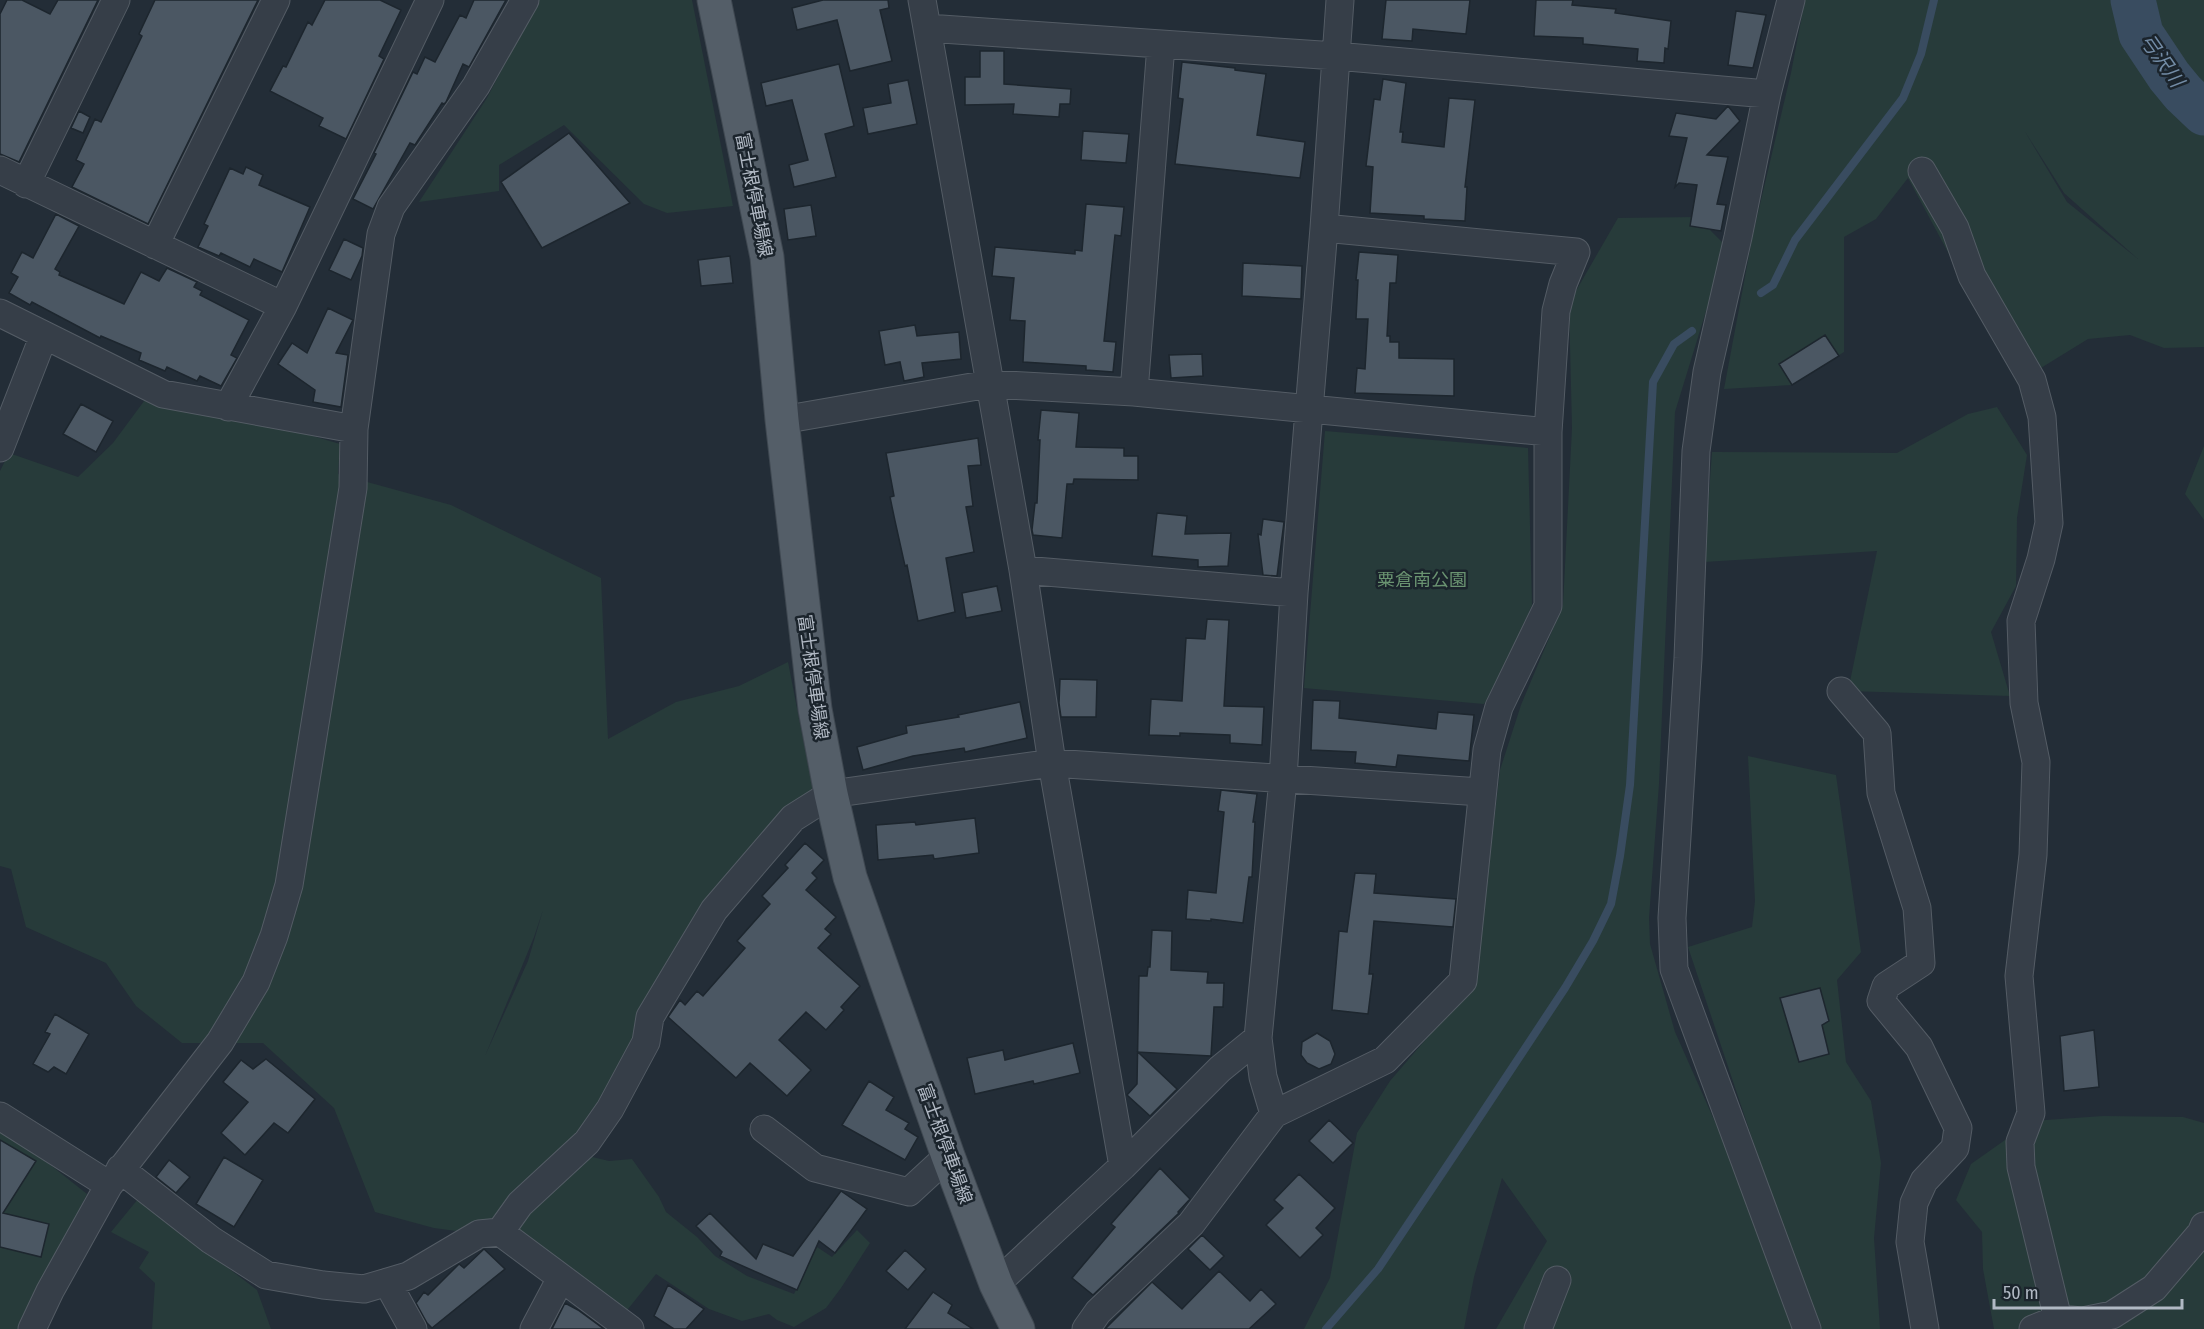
<svg xmlns="http://www.w3.org/2000/svg" width="2204" height="1329" viewBox="0 0 2204 1329" font-family="'Fira Sans Condensed','Noto Sans JP',sans-serif">
  <style>
    .green { fill: #273b3a; fill-rule: evenodd }
    .lines { fill: none; stroke-linecap: round; stroke-linejoin: round }
    .stream { stroke: #394c60; stroke-width: 8 }
    .river { stroke: #394c60; stroke-width: 45 }
    .building { fill: #4b5763; stroke: #1d262e; stroke-width: 1.5 }
    .minor-casing { stroke: #545c65; stroke-width: 29 }
    .major-casing { stroke: #3f4851; stroke-width: 35 }
    .minor { stroke: #363e48; stroke-width: 27 }
    .major { stroke: #545e68; stroke-width: 33 }
    .labels { text-anchor: middle; stroke-width: 5; stroke-linejoin: round; paint-order: stroke }
    .street-label { font-size: 18px; fill: #b1b9c4; stroke: #1b242c }
    .park-label { font-size: 18px; fill: #6a9371; stroke: #1b242c }
    .water-label { font-size: 20px; font-style: italic; fill: #738ca6; stroke: #1b242c }
  </style>
  <rect width="100%" height="100%" fill="#232d37"/>
  <path class="green" d="M538,0H692L733,206L667,213L644,204L564,125L499,165V191L419,202L487,98Z
    M1805,0H2204V347L2164,348L2130,335L2088,339L2018,382L1908,178L1876,219L1844,237V352L1792,385L1724,389L1753,234L1791,73ZM2024,130L2064,193L2138,259L2067,202Z
    M1697,217L1726,246L1675,412L1659,784L1649,918L1650,944L1675,1032L1735,1167L1792,1329H1496L1547,1241L1502,1178L1474,1277L1464,1329H1304L1330,1278L1357,1133L1390,1081L1475,982L1500,770L1521,705L1563,605L1572,428L1569,303L1618,218Z
    M153,389L340,444L338,474L451,505L601,578L608,739L676,702L739,686L788,662L813,790L718,891L610,1109L479,1234L434,1228L375,1212L334,1108L263,1043H182L136,1006L106,963L26,927L11,869L0,866V471L9,453L78,477L113,443ZM543,910L528,961L485,1056L534,937Z
    M1997,407L2027,455L2017,518L2016,586L1991,632L2010,696L1848,691L1877,551L1704,562L1712,452L1897,453L1968,414Z
    M1325,431L1528,448L1532,605L1498,683L1484,704L1304,688Z
    M2204,446V520L2185,494Z
    M1748,756L1836,775L1861,952L1837,980L1846,1062L1871,1101L1881,1163L1874,1238L1880,1329H1816L1786,1272L1759,1159L1688,947L1752,927L1755,901Z
    M2103,1116L2183,1117L2204,1123V1329H1994L1983,1269L1982,1232L1956,1200L1971,1164L2032,1121Z
    M0,1125L87,1194L20,1329H0Z
    M580,1154L609,1161L632,1159L659,1197L666,1212L697,1237L715,1256L747,1276L794,1294L817,1247L832,1257L857,1230L870,1243L841,1288L826,1308L794,1327L777,1320L769,1314L742,1321L709,1309L656,1274L620,1319L503,1231Z
    M138,1199L257,1290L271,1329H152L155,1283L139,1268L149,1252L111,1232Z"/>
  <g class="lines">
    <path class="stream" d="M1761,293L1773,285L1795,240L1903,98L1921,54L1934,0
      M1326,1329L1378,1269L1473,1127L1565,988L1593,941L1611,904L1620,856L1630,785L1653,382L1674,344L1692,331"/>
    <path class="river" d="M2133,0L2141,34L2169,76L2183,93L2204,113"/>
  </g>
  <path class="building" d="M7,0H22L50,14L58,0H98L19,162L0,154V14Z
    M155,0H258L148,224L72,187L84,164L76,160L95,119L101,122L104,116L142,36L139,34Z
    M325,0H380L401,10L379,56L384,59L346,139L319,126L323,118L270,91L283,66L286,67L308,22L312,25Z
    M474,0H506L469,67L463,64L446,102L444,104L442,103L415,145L410,143L373,209L353,199L376,154L374,153L413,72L417,74L425,57L435,62L460,15L466,18Z
    M823,0H888L889,8L880,10L892,61L850,71L837,20L797,30L792,8Z
    M1386,0H1470L1466,34L1413,29L1412,41L1382,39Z
    M1536,0H1573L1572,5L1616,9L1615,13L1671,21L1668,49L1665,48L1664,63L1637,61L1638,49L1583,44V38L1534,36Z
    M1736,11L1766,15L1753,68L1728,65Z
    M980,51H1004V84L1071,89L1070,104H1060L1059,117L1013,114L1014,104L965,105V77H980Z
    M1182,62L1235,68V70L1266,74L1257,135L1305,142L1300,178L1175,164L1183,99L1178,98Z
    M839,64L854,126L825,134L836,177L794,187L789,165L808,160L792,100L766,106L761,83Z
    M1383,79L1406,83L1400,132H1403L1402,142L1444,147L1449,98L1475,100L1465,187H1467L1465,221L1424,219V216L1370,213L1373,167L1366,166L1374,99L1380,100Z
    M908,80L917,124L868,134L863,108L891,103L888,84Z
    M1728,106L1740,121L1707,155L1728,157L1717,204L1726,205L1721,231L1690,226L1697,185L1679,183L1675,187L1687,138L1669,136L1676,113L1716,119Z
    M79,111L90,117L83,133L71,128Z
    M1083,131L1129,134L1126,163L1081,160Z
    M569,133L630,203L542,248L501,182Z
    M246,167L263,175L259,185L310,207L282,272L254,259L250,267L221,253L219,256L198,247L208,226L204,224L230,168L243,174Z
    M1086,204L1124,207L1121,236L1115,235L1104,341L1116,342L1113,372L1086,370V366L1023,362L1025,321L1010,320L1014,278L992,276L995,247L1075,254V250L1082,251Z
    M811,205L816,236L788,240L784,209Z
    M56,214L79,226L55,269L60,272L59,275L124,304L141,272L159,281L167,268L197,282L194,287L202,291L200,295L249,320L231,355L237,358L221,386L200,376L197,381L167,367L165,371L139,360L141,353L101,336L100,338L32,302L30,305L9,293L18,277L11,273L22,252L33,258Z
    M344,239L363,248L362,256L351,280L329,270Z
    M1359,252L1398,255L1396,283H1390L1387,336H1390V342H1399V358L1454,359V396L1355,393L1357,368L1365,369L1368,319H1356L1358,280H1356Z
    M730,256L733,283L701,286L698,260Z
    M1243,263L1302,266L1301,299L1242,296Z
    M328,308L353,320L336,353L348,355L341,407L313,402L315,390L278,364L292,343L307,353Z
    M915,325L917,336L959,332L961,359L922,363L924,377L904,381L900,362L885,365L879,331Z
    M1825,335L1839,356L1792,385L1779,364Z
    M1202,354L1203,376L1171,378L1169,355Z
    M81,404L113,421L96,452L63,434Z
    M1041,410L1079,413L1076,447L1124,448V456H1138V480L1074,479L1073,484H1067L1062,538L1033,535L1032,530L1035,503H1037L1040,440H1038Z
    M978,438L981,465L968,466L973,506L966,507L974,552L946,558L955,612L918,621L907,565L905,566L895,521L890,497L894,496L886,453Z
    M1157,513L1187,516L1185,534L1231,533L1228,566L1198,567V560L1152,556Z
    M1263,519L1284,522L1277,576L1263,575L1258,534L1261,535Z
    M997,586L1002,611L966,618L962,593Z
    M1207,619L1229,620L1224,706L1264,707L1262,745L1230,743V735L1180,733V736L1149,735L1151,699L1182,701L1186,638L1205,639Z
    M1060,679L1097,680L1096,717H1061L1059,703Z
    M1313,700L1340,701L1339,718L1436,729L1438,712L1474,715L1469,761L1398,755L1396,767L1355,763L1356,752L1311,750Z
    M1020,702L1027,738L965,752L964,748L913,756L863,770L857,747L907,733L906,726L959,717L958,715Z
    M1221,790L1257,794L1253,822H1255L1252,877H1249L1243,923L1211,919V921L1186,919L1188,890L1216,893L1224,812L1218,811Z
    M975,818L979,853L934,859L933,855L878,860L876,825L915,822L916,825Z
    M805,843L824,860L812,873L817,878L806,890L836,917L825,929L831,934L818,948L860,986L841,1007L844,1010L826,1030L806,1012L779,1040L811,1070L787,1096L750,1063L736,1078L668,1017L680,1000L685,1005L697,991L703,996L745,948L737,941L770,904L762,896L788,868L785,865Z
    M1355,873L1376,874L1374,893L1456,899L1453,927L1374,921L1369,974H1373L1368,1014L1332,1010L1339,931L1347,932Z
    M1152,930L1172,931L1171,970L1208,972L1207,983H1224L1223,1007H1214L1211,1056L1138,1052L1177,1089L1150,1116L1127,1095L1137,1084L1139,976H1147L1148,967H1150Z
    M1820,988L1829,1021L1822,1025L1829,1054L1799,1062L1780,998Z
    M55,1014L89,1034L66,1074L54,1067L48,1072L33,1064L50,1034L45,1032Z
    M2094,1030L2099,1087L2064,1091L2060,1036Z
    M1317,1033L1330,1041L1335,1054L1331,1064L1319,1069L1307,1063L1301,1055L1302,1042Z
    M1073,1043L1080,1073L1034,1084L1033,1081L975,1094L967,1058L1003,1050L1005,1060Z
    M266,1059L315,1099L288,1133L274,1123L245,1155L221,1133L248,1102L223,1082L241,1060L253,1069Z
    M869,1081L894,1097L886,1110L909,1123L905,1129L918,1137L905,1160L842,1125Z
    M1329,1120L1353,1143L1333,1163L1309,1141Z
    M0,1140L36,1161L3,1213L49,1224L41,1257L0,1247Z
    M224,1157L263,1180L234,1227L196,1204Z
    M169,1160L190,1177L176,1193L156,1177Z
    M1160,1168L1190,1199L1178,1212L1179,1213L1093,1295L1072,1278L1115,1227L1111,1224Z
    M1299,1174L1335,1208L1316,1228L1323,1235L1300,1258L1266,1225L1283,1208L1274,1200Z
    M841,1191L867,1209L835,1253L819,1241L797,1290L720,1256L722,1252L696,1226L710,1213L756,1259L763,1244L793,1256Z
    M1202,1235L1224,1256L1210,1270L1188,1249Z
    M484,1249L505,1269L432,1328L427,1323L416,1303L424,1292L428,1295L459,1264L464,1268Z
    M905,1250L926,1269L908,1290L886,1271Z
    M1219,1271L1250,1301L1261,1289L1276,1304L1249,1329H1105L1152,1282L1182,1309Z
    M668,1285L704,1309L686,1329H674L654,1316Z
    M933,1292L952,1305L948,1313L973,1329H905Z
    M565,1303L578,1310L604,1329H552Z"/>
  <g class="lines">
    <defs>
      <path id="minor" d="M922,0L927,28
        M1791,0L1767,94L1738,237L1707,372L1696,451L1688,658L1672,918L1674,969L1807,1329
        M0,170L283,306
        M1922,171L1955,228L1972,276L2032,380L2042,417L2049,523L2041,559L2021,621L2024,703L2036,762L2033,855L2019,976L2031,1113L2020,1142L2021,1167L2058,1319L2033,1329
        M26,184L116,0
        M155,245L276,0
        M0,313L163,394L354,429
        M1134,392L1161,45
        M228,407L283,306L430,0
        M782,420L989,384L1134,392L1548,432
        M0,448L44,335
        M1023,570L1294,593
        M1841,691L1877,733L1881,793L1917,908L1921,963L1886,986L1881,1001L1919,1047L1958,1128L1955,1148L1924,1181L1914,1203L1910,1242L1925,1329
        M1258,1038L1263,1077L1274,1114L1385,1060L1463,981L1487,750L1499,707L1548,606V432L1556,311L1563,284L1576,252L1324,228
        M0,1116L109,1185
        M764,1129L815,1168L909,1192L948,1156
        M1123,1166L1052,763L1023,570L927,28L1336,56L1767,94
        M120,1169L211,1240L266,1275L323,1285L364,1289L408,1276L479,1234L500,1232L630,1329
        M500,1232L520,1204L587,1142L610,1109L646,1042L650,1017L714,910L793,818L831,794L1052,763L1481,792
        M387,1282L413,1329
        M996,1284L1123,1166L1220,1069L1258,1038L1283,779L1294,593L1324,228L1340,0
        M2058,1319L2083,1321L2112,1315L2154,1288L2201,1233L2204,1226
        M32,1329L50,1291L109,1185L220,1042L256,982L274,936L289,885L353,488L354,429L381,234L391,207L476,86L525,0
        M534,1329L561,1278
        M1086,1329L1098,1312L1191,1224L1274,1114
        M1538,1329L1557,1280"/>
      <path id="major" d="M714,0L767,257L782,420L815,709L831,794L850,877L948,1156L996,1284L1018,1329"/>
    </defs>
    <use href="#minor" class="minor-casing"/>
    <use href="#major" class="major-casing"/>
    <use href="#minor" class="minor"/>
    <use href="#major" class="major"/>
  </g>
  <g class="labels">
    <g class="street-label">
      <text transform="translate(754 195) rotate(79)" y="6">富士根停車場線</text>
      <text transform="translate(813 677) rotate(82)" y="6">富士根停車場線</text>
      <text transform="translate(945 1144) rotate(70)" y="6">富士根停車場線</text>
    </g>
    <g class="park-label">
      <text x="1422" y="586">粟倉南公園</text>
    </g>
    <g class="water-label">
      <text transform="translate(2162 60) rotate(55)" y="7">弓沢川</text>
    </g>
  </g>
  <path d="M1994 1299v9h188v-9" fill="none" stroke="#b1b9c4" stroke-width="3"/>
  <text x="2003" y="1299" font-size="18" fill="#b1b9c4" stroke="#1b242c" stroke-width="4.5" paint-order="stroke">50 m</text>
</svg>
